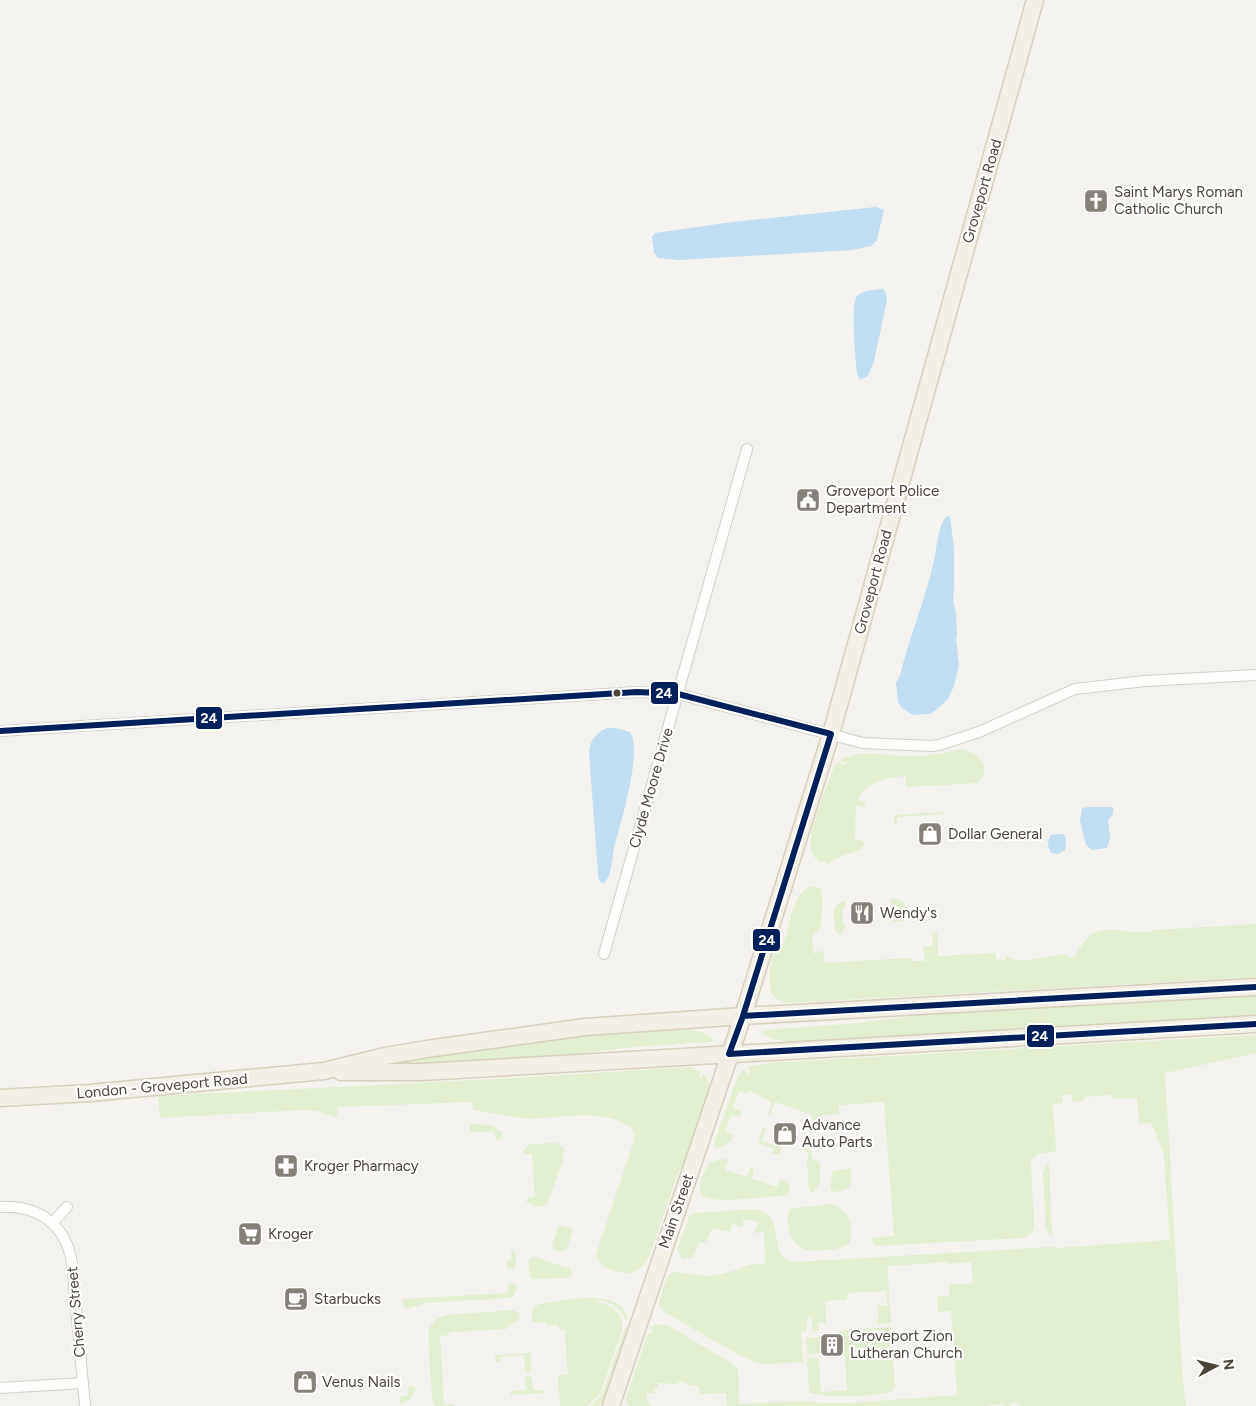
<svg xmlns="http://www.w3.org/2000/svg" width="1256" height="1406" viewBox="0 0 1256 1406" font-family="Figtree,sans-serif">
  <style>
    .green { fill: #e1eecf }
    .water { fill: #c0ddf1 }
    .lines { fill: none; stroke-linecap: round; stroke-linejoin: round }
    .minor-casing { stroke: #d2d0cb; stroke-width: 12 }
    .primary-casing { stroke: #d6cebb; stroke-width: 19 }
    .minor { stroke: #fdfdfc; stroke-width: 10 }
    .primary { stroke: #f2efe6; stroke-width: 16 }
    .bus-1-casing { stroke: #fff; stroke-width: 10 }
    .bus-1 { stroke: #00205b; stroke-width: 6 }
    .bus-dot { fill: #4b4439; stroke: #fff; stroke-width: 2 }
    .labels { text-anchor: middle; stroke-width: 4.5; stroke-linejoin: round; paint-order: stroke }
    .street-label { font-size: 15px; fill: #4b4439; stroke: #fff }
    .poi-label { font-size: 15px; fill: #4b4439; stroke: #fff; text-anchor: start }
    .line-badge { stroke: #fff; stroke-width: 2 }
    .badge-label { font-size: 14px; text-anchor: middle; font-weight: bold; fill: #fff }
  </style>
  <rect width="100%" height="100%" fill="#f4f2ee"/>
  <path class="green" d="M962,749L975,754L984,764V774L978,783L907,787L905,776C885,778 869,781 858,799L865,803L866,807L856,806L855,840L865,841C863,853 851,852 842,856C837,858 832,861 827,864L823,861L820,862C816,859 812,855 811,850C807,833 829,781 836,762L845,765L846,763L839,761C862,747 887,757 912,756C929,756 945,753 962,749Z
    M945,812L946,814L897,817V824H895L894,815Z
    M813,886L820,888C825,895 821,917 821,927L812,936L814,954L823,950L825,963L909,958L913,961H925L923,946H933L932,933L937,932L938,956L995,953L997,960L1001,959L1005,962V956L1016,960H1027L1065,954L1071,958C1080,952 1083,939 1092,934C1113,923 1134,938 1154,930L1256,924V977L786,1003L778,1000L771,993C769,982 768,968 773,958C775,953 781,951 783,946C789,929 792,890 813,886Z
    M891,899C908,898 906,908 907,921L893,922Z
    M845,901V907L842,908L843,925H846L841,935H839L835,931L833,911L837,904Z
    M1256,995V1017L796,1043L772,1039L762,1033L766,1030L858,1023L931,1014Z
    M661,1029C675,1029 706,1028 714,1040L711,1042L633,1047L544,1058L369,1067C466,1049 563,1036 661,1029Z
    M1256,1035V1053L1165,1073L1183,1383L1186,1406H1020L1019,1403H1011L1010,1406H1004L1003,1404L980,1406H727L726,1393L699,1394V1386L687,1385L685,1382H678V1384L658,1383V1387H655L654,1393H647V1401L651,1406H630L625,1401L648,1334L651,1333L653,1330L650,1328L656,1324L669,1326L733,1364L738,1370L739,1404L807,1401L821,1403H851L957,1395L951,1311L938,1312L937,1296H950L949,1285L973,1283L971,1262L947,1264V1262L888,1266L889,1303H887L886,1291L847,1293V1300L825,1301L826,1323H818L819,1331H812V1318L808,1316L806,1331L801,1332L803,1362L766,1364L755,1362L737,1354L666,1313L659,1306V1302L667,1277L670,1274L674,1272L707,1276L721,1274L738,1270L747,1265L765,1263L764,1232L755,1233L754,1231L758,1223L754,1221L743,1219V1227L733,1224L730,1232L712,1228L707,1241H705L704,1243L699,1242L694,1256L684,1259L681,1257L677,1249L689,1217L695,1213L755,1209C790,1218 763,1255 795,1262L1051,1247L1058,1248L1170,1240L1164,1157L1161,1146L1151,1123L1139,1124L1137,1098L1113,1099L1112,1095L1084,1097V1101L1072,1102L1071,1094L1062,1095L1063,1103L1053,1104L1056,1151C1046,1153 1036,1152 1031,1162L1034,1226C1033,1232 1030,1235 1024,1238L876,1246L870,1238L894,1236L884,1102L839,1105V1114L822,1115L817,1122L812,1120L813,1115L775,1102L770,1115L768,1114L772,1102L761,1098V1096L749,1091L747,1094L739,1091L733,1108L741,1111L740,1117L731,1115L725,1132L734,1135C731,1143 724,1146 716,1148L714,1143L737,1078L744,1069L749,1076L750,1072L747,1067L768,1063Z
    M690,1067L700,1072L699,1077L701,1078L703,1074L707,1078L711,1089L696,1138L677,1176L649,1257C638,1278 623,1275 603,1267L596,1255L635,1138L633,1131L629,1126L617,1120L604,1117L585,1115L527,1119L474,1110L472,1102L338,1107L337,1118L318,1111L302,1110L160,1118L158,1096L516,1078Z
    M471,1123L492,1126L502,1132L503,1138L496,1141L494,1131L470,1133V1124Z
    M763,1127L766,1128L762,1141L782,1148L779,1155L772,1153L773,1148L758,1143Z
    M556,1143L564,1148L563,1160L548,1202L544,1206L535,1207L526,1201L527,1198L535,1196L532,1154H525L523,1151L529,1144Z
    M803,1147L811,1150L813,1161H817L820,1164V1182L814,1192H811L809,1190L807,1160L809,1152L802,1150Z
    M722,1159L728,1160L725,1170L747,1177L750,1168L754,1169L752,1179L777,1187L781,1178L790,1186V1191L787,1195L784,1196C764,1196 726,1203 708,1198C701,1196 698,1191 700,1183C702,1176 705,1168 711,1162Z
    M1046,1165H1049L1052,1235H1051L1046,1229L1043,1173Z
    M851,1168C852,1186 852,1190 832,1192L830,1186L833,1171Z
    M832,1204C845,1209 851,1217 851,1231C851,1235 851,1239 849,1243C844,1250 816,1252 807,1250C803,1249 800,1246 796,1244C789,1234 784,1221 790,1209Z
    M559,1225L573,1229L567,1249L562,1252L555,1250L552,1246Z
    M512,1250L515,1251L516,1263L514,1268L508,1270L506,1261L511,1260V1253Z
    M533,1256L570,1269L572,1272V1275L568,1278L532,1279L530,1276L528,1261Z
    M510,1283L516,1284L517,1288L514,1295L509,1298L425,1303L406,1309L403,1307V1299L508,1293V1286Z
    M581,1298C599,1297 624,1299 629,1320L625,1319C620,1307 609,1301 597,1300L596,1302C612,1305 625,1313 622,1330L600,1394L587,1406H560L558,1377L560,1375L568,1374L565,1330L558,1329L559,1327L557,1325L548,1326L546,1323L533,1322C531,1315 532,1308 539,1304Z
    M890,1305L891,1323L878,1324L877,1319L879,1318L878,1306Z
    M512,1310L519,1313L520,1319L508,1326L507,1329L450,1332L448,1335L440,1336L444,1404H453L454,1406H435L432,1398L428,1333C430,1324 437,1317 446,1315Z
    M626,1326L629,1328L604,1400L599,1406H590L602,1395Z
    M891,1327L895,1387C893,1390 893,1391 889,1392C876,1397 821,1398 809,1392L807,1358H819L821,1392L847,1390L845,1356H843L841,1335H839V1331Z
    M822,1337L823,1353L807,1354L806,1338Z
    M531,1353V1371L525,1372L524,1355L500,1357V1362H495V1355Z
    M525,1376L532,1377L533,1390H545L546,1393L511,1395L510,1391L526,1390Z
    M409,1386L416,1387C414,1395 409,1403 400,1404L399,1397L407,1396Z"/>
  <path class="water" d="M876,207L884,210L877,240L871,246L852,250L679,260L658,258L654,253L652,237L655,233L732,222Z
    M883,289L886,293L887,300L874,361L868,376L860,380L857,373C856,360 850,305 857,296C863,290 874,290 883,289Z
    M947,516L950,517L954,548V588L953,600L956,613L957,634L956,639L959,665L954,686L948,699L936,710L930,714L913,715L902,708L898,702L896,683L900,676C909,636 926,599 934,560C937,548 938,524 947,516Z
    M607,728H615L630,732C643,751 620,825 614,848C612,859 612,877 603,884L599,880L598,873L589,752C590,740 597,732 607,728Z
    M1089,807H1111L1113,808V814L1108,820L1110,839L1107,848L1092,850L1086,845L1080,821L1082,808Z
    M1060,834L1064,835L1066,839L1065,850L1058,854L1051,853C1048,846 1046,842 1051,835Z"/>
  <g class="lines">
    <defs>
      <path id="minor" d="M0,731L637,692L678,694L863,743L931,746L939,745L979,732L1075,689L1145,681L1256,675
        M604,954L747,449
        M0,1207C39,1205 66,1225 72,1263L85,1406
        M52,1223L67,1207
        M0,1388L82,1383"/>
      <path id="primary" d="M341,1072H422L1256,1024
        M0,1098L90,1093L324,1071L385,1056L427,1049L585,1027L743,1016L1256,987
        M611,1406L743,1016L831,734L1035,0"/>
    </defs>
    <use href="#minor" class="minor-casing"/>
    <use href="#primary" class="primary-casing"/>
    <use href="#minor" class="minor"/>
    <use href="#primary" class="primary"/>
    <defs>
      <path id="bus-1" d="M0,731L637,692L678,694L831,734
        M831,734L743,1016L729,1054L1256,1024
        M743,1016L1256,987"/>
    </defs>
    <use href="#bus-1" class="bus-1-casing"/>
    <use href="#bus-1" class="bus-1"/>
  </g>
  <defs>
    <symbol id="church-square" viewBox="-11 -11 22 22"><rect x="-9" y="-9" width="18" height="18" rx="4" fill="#868178" stroke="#fff"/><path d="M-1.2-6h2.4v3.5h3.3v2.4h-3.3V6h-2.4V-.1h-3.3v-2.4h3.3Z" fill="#fff"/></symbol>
    <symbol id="civic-square" viewBox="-11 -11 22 22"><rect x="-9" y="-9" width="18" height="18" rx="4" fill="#868178" stroke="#fff"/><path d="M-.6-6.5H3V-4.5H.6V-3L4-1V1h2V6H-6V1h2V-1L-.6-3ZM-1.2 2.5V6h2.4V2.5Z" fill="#fff"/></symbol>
    <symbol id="shop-square" viewBox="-11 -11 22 22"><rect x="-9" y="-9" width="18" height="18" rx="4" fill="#868178" stroke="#fff"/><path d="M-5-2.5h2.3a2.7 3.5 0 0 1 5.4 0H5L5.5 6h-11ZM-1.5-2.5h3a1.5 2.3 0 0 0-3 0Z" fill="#fff"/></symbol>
    <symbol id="restaurant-square" viewBox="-11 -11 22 22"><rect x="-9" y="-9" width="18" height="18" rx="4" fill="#868178" stroke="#fff"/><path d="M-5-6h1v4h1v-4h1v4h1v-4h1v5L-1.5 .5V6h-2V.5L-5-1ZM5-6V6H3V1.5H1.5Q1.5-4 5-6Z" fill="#fff"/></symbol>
    <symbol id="pharmacy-square" viewBox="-11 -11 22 22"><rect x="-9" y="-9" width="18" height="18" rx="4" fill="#868178" stroke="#fff"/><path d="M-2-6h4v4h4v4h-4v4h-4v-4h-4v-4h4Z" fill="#fff"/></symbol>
    <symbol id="supermarket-square" viewBox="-11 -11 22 22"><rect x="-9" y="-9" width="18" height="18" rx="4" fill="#868178" stroke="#fff"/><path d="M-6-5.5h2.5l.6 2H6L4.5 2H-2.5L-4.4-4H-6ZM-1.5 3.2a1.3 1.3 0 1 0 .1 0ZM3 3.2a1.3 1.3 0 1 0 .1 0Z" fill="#fff"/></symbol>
    <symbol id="cafe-square" viewBox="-11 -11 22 22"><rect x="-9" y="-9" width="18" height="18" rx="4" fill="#868178" stroke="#fff"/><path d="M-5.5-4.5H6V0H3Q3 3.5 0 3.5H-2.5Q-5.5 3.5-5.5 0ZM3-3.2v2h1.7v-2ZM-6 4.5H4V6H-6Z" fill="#fff"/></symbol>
    <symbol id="building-square" viewBox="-11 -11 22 22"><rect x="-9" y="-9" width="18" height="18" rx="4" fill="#868178" stroke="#fff"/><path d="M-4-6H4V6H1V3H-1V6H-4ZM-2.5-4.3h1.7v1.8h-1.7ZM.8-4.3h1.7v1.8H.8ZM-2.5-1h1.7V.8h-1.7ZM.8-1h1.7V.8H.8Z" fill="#fff"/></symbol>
  </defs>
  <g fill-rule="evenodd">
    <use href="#church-square" x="1082" y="187" width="28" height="28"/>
    <use href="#civic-square" x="794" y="486" width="28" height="28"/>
    <use href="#shop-square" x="916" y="820" width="28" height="28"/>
    <use href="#restaurant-square" x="848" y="899" width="28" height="28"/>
    <use href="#shop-square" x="771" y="1120" width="28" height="28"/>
    <use href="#pharmacy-square" x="272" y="1152" width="28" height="28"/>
    <use href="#supermarket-square" x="236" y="1220" width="28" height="28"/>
    <use href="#cafe-square" x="282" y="1285" width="28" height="28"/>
    <use href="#building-square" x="818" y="1331" width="28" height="28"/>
    <use href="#shop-square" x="291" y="1368" width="28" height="28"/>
  </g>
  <circle class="bus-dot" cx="617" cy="693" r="4.5"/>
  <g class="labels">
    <g class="street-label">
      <text transform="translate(982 191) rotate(-74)" y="5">Groveport Road</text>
      <text transform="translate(873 582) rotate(-75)" y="5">Groveport Road</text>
      <text transform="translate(651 788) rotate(-74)" y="5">Clyde Moore Drive</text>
      <text transform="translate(162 1086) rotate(-5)" y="5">London - Groveport Road</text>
      <text transform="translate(676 1211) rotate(-71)" y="5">Main Street</text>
      <text transform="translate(76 1312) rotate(-95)" y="5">Cherry Street</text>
    </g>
    <g class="poi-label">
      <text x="1114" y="197">Saint Marys Roman<tspan x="1114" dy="17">Catholic Church</tspan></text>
      <text x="826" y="496">Groveport Police<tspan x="826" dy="17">Department</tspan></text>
      <text x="948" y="839">Dollar General</text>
      <text x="880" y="918">Wendy's</text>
      <text x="802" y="1130">Advance<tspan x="802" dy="17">Auto Parts</tspan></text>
      <text x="304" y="1171">Kroger Pharmacy</text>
      <text x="268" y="1239">Kroger</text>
      <text x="314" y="1304">Starbucks</text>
      <text x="850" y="1341">Groveport Zion<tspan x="850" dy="17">Lutheran Church</tspan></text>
      <text x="322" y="1387">Venus Nails</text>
    </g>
  </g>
  <g class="line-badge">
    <rect x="650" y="681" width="29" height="24" rx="5" fill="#00205b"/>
    <rect x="195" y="706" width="28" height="24" rx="5" fill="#00205b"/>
    <rect x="752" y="928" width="29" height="24" rx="5" fill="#00205b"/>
    <rect x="1026" y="1024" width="29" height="24" rx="5" fill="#00205b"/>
  </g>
  <g class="badge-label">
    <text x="664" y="698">24</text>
    <text x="209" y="723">24</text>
    <text x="767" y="945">24</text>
    <text x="1040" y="1041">24</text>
  </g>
  <g transform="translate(1216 1366) rotate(83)" stroke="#ffffff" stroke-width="4" paint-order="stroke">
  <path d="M0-4L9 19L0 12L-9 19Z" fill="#4b4439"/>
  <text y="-8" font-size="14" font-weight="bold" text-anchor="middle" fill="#4b4439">N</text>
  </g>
</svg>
